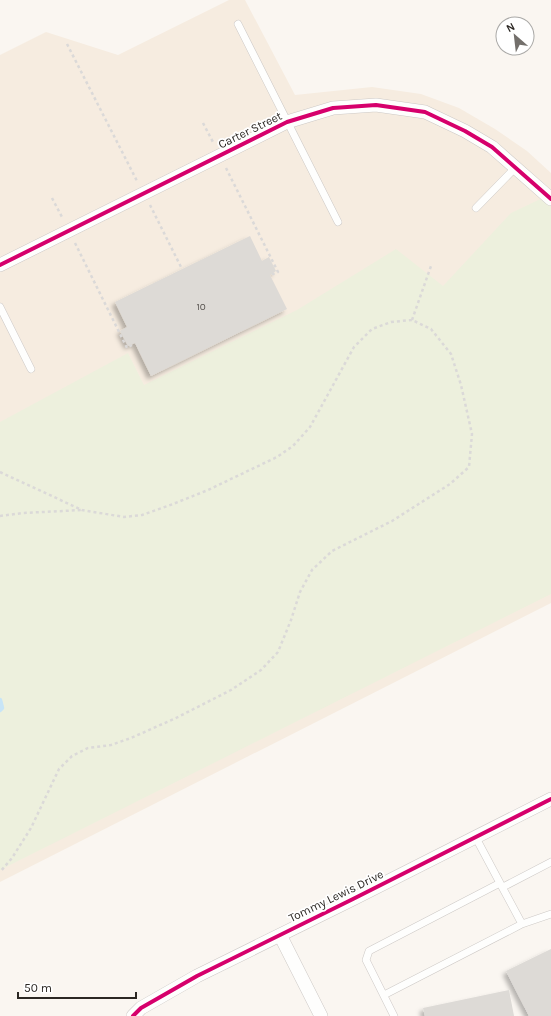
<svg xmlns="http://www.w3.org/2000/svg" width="551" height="1016" viewBox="0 0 551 1016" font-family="Karla,sans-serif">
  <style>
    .built { fill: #f6ece0 }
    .green { fill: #edf0dd }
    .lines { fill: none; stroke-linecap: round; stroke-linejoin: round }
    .stream { stroke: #c8e5f7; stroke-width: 4.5 }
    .building { fill: #dddad6; filter: url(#shadow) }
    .service-casing { stroke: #cdc9c6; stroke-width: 8 }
    .minor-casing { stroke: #cdc9c6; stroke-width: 14 }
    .path { stroke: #dbd9d8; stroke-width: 2.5; stroke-dasharray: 3 3; stroke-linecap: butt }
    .service { stroke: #fefefd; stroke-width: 7 }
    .minor { stroke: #fefefd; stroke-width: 13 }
    .cycleway-casing { stroke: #fff; stroke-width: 6 }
    .cycleway { stroke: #d6006c; stroke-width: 4 }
    .labels { text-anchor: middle; stroke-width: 3.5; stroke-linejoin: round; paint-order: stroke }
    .number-label { font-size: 10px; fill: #585450 }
    .street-label { font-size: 12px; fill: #2b2723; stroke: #fff }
  </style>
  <defs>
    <filter id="shadow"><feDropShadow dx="-3.5" dy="3.5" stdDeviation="2" flood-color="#0004"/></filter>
  </defs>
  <rect width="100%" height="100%" fill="#faf6f1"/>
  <path class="built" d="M229,0H245L295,95L372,87L421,94L459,108L495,129L527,151L551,173V603L0,882V55L46,32L118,55Z"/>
  <path class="green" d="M551,194V594L0,870V422L128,353L144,385L297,310L396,249L443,286L511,213Z"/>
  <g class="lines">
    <path class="stream" d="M0,700L2,708L0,710"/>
  </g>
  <path class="building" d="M250,236L262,261L269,257L276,271L270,275L287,309L151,376L135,343L128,346L120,331L127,327L115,302Z
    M551,949V1016H529L506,971Z
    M509,990L514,1016H425L423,1008Z"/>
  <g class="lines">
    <defs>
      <path id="service" d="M238,24L338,222
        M476,208L515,168
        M0,307L31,369
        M503,887L551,862
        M522,924L551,914
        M384,995L522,924L500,883
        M394,1016L366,960L369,951L500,883L476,838"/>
      <path id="minor" d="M0,265L287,122L333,108L376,105L425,112L465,131L492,147L551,199
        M280,935L321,1016
        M133,1016L141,1008L197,976L353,899L551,799"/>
    </defs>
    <use href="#service" class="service-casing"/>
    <use href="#minor" class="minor-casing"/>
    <path class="path" d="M67,44L137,181
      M203,123L214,144
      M226,168L278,272L273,274V273
      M52,198L63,219
      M150,205L182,269
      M75,243L127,348L132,345L131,344
      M412,320L431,266
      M0,472L82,510L124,517L142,515L173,504L208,490L277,457L293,446L310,427L354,347L372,329L391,322L412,320L431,329L451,354L461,385L472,434L469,467L450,484L392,521L332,551L312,570L300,592L291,620L278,652L261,670L231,690L176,718L131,738L111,745L88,748L72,756L59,769L31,828L12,858L0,872
      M0,516L23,513L82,510"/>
    <use href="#service" class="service"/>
    <use href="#minor" class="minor"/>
    <defs>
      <path id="cycleway" d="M0,265L287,122L333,108L376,105L425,112L465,131L492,147L551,199
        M133,1016L141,1008L197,976L353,899L551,799"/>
    </defs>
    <use href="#cycleway" class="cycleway-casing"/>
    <use href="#cycleway" class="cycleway"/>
  </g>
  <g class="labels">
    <g class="number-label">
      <text x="201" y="310">10</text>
    </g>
    <g class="street-label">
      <text transform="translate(250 130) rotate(-26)" y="4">Carter Street</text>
      <text transform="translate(336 896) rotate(-26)" y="4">Tommy Lewis Drive</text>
    </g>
  </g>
  <g transform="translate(515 36) rotate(332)"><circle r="19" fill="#ffffff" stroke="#aaa9a7"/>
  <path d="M0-3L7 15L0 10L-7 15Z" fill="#736f6b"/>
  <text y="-6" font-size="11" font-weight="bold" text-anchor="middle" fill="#2b2723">N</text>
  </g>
  <path d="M18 992v6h118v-6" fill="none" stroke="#2b2723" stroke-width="2"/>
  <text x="24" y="992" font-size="12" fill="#2b2723" stroke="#ffffff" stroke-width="3" paint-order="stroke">50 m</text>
</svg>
